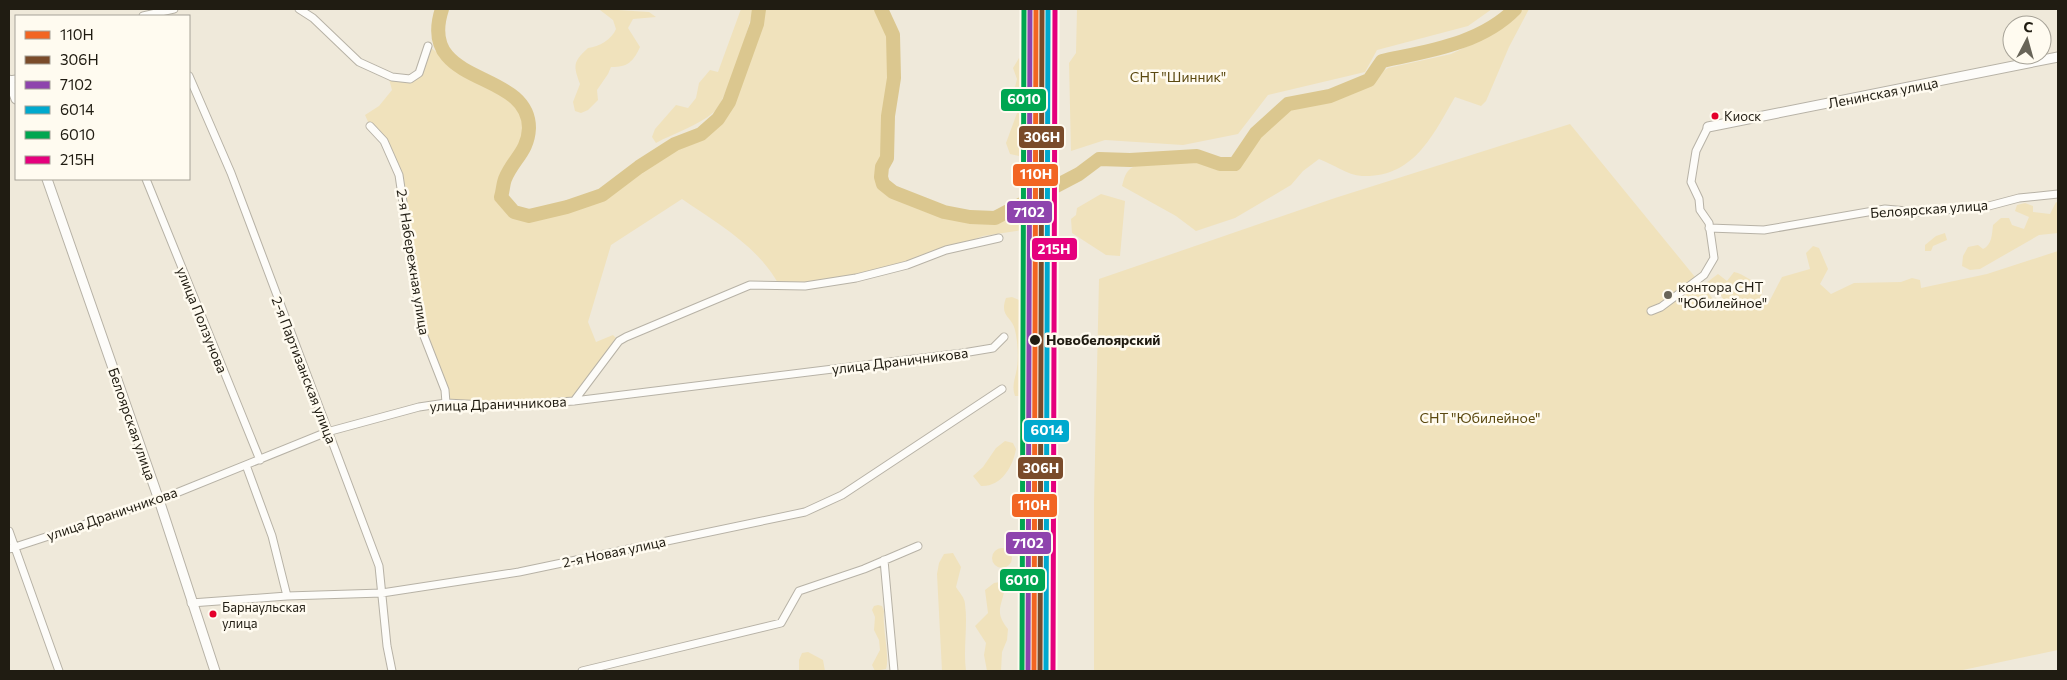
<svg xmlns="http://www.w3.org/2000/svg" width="2067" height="680" viewBox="0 0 2067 680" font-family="Commissioner,sans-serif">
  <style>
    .green { fill: #f0e2bc }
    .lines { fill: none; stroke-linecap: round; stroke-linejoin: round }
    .river { stroke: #dbc78f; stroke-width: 14 }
    .minor-casing { stroke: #b7b2a6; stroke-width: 9 }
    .tertiary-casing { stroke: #b7b2a6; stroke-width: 11 }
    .minor { stroke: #fdfcf9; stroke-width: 7 }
    .tertiary { stroke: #fdfcf9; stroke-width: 9 }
    .rail-1-casing { stroke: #fffbf0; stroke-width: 9 }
    .rail-2-casing { stroke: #fffbf0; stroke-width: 9 }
    .rail-3-casing { stroke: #fffbf0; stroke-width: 9 }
    .rail-4-casing { stroke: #fffbf0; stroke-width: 9 }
    .rail-5-casing { stroke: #fffbf0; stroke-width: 9 }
    .rail-6-casing { stroke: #fffbf0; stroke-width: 9 }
    .rail-1 { stroke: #f26522; stroke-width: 5 }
    .rail-2 { stroke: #7a4b2a; stroke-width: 5 }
    .rail-3 { stroke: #8e44ad; stroke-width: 5 }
    .rail-4 { stroke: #00a9ce; stroke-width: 5 }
    .rail-5 { stroke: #00a651; stroke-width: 5 }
    .rail-6 { stroke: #e5007d; stroke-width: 5 }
    .bus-dot { fill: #e4002b; stroke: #fffbf0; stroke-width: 2 }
    .poi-dot { fill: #686458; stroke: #fffbf0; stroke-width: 2 }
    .stop-dot { fill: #201c12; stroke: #fffbf0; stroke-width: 2 }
    .labels { text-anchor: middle; stroke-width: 5; stroke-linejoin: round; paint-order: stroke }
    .bus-label { font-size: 13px; fill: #201c12; stroke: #fffbf0; text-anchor: start }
    .park-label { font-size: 14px; fill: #5b4910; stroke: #fffbf0 }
    .street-label { font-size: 14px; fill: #201c12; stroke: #fffbf0 }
    .poi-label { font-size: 14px; fill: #201c12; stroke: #fffbf0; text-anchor: start }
    .stop-label { font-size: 14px; font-weight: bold; fill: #201c12; stroke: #fffbf0; text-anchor: start }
    .line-badge { stroke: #fffbf0; stroke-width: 2 }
    .badge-label { font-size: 14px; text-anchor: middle; font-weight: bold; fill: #fff }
  </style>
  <rect width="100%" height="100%" fill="#efe9da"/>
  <path class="green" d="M602,9L649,12L656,17L633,19L628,28L640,47C633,62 628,67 611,67L608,74L597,90L598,100L588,110L581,113L575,111L573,102L580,84C573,65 573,62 588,48C599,47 612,39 616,29L613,20L600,10Z
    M741,9H753C749,28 727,100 714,112C698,126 674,133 656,143L652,137L655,129L676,105L688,108L696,98L699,83L710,70L718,72Z
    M759,9H881C885,19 890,30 893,41C898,65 891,91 888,114C887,126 887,140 887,152C887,163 875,174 884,185C897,201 949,213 970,217L973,222L994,224L1028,208L1029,229L983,236L907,265L856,278L779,285C758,246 718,224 682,199L611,245L588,322L596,342L613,335L619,341L574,401L533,404L446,403L427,347L399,175L384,141L370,126L365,115L379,106L392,90L389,79C422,78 418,75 428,46C437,52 446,60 456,66C488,85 547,97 525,149C523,154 518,158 516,162C509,173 504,185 501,197L514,212L529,216L567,207L602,195L639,167L675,144L701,134L718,119L729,102L757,24Z
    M1077,9H1492L1468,26L1377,50L1365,72L1268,95L1238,134L1183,145L1105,140L1071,151L1069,63L1076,53Z
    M1519,9H1529L1509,47L1486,101L1481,106L1455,97C1433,135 1414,178 1362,176C1347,175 1333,164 1319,159L1303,171L1291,185L1235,218L1196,231L1176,216L1122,186C1124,179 1125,171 1133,167C1146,160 1183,154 1197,156C1212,158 1219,164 1235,163L1256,133L1288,104L1330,96L1369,80L1388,68L1451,54L1485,38L1516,16Z
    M1019,58L1025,63L1027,70L1025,111L1021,131L1023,144L1019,156L1010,154L1006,143L1017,113L1014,91L1017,79L1013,68Z
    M1570,124L1722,310L1726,307L1721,295L1706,283L1718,274L1727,281L1734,272C1745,274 1750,282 1761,284L1763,291L1759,300L1769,302L1782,277L1810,269L1806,253L1813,246L1819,248L1828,269L1820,284L1831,294L1854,283L1901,282L1912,278L1920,280L1921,288L1987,274L2058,251V650L1958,671H1094V503L1099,279L1335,198Z
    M1101,194L1125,201L1120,256L1106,255L1072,233L1071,219L1076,215L1077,208Z
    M2056,202L2058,203V233L2039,235L1980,269L1970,270L1962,266L1963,256L1968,247L1978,245L1983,249C1992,245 1992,234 1993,225L2001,218H2009L2012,225L2024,229L2029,217L2015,211L2017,205L2025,203L2033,206V212L2050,214Z
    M1945,233L1947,240L1933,246L1931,251H1925V245L1936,236Z
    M1012,297L1024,302L1020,396H1015C1012,387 1014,382 1016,373C1019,361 1018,342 1015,330C1012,316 999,317 1006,298Z
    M1005,441L1013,443L1016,449C1013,467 1001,487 981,486L973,476L983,467L996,448Z
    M992 558a10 10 0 1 1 20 0a10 10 0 1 1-20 0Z
    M953,553L961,567L956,587C959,592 965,598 965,604C968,626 963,648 966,671H942L937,574L939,563L944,554Z
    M1000,582L1005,586C1003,605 993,611 1008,629L1007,640L1002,652L1001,671H987L984,655L986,643L975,626L988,613L985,590L994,583Z
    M878,605L882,606L884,611C882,627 890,656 886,669L875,671L872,665L880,650L879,640L874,630L875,617L872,610L874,606Z
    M808,652L823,660L825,671H799V660L802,653Z"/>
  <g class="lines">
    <path class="river" d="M442,9C416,88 529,68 529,128C528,152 513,159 505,179C503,184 503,191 501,197L514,212L529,216L567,207L602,195L639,167L675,144L701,134L718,119L729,102L757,24L759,9
      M881,9L893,35L894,78L888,116L887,158L882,167L881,177L883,184L893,192L944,212L970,217L995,218L1079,174L1099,159L1130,160L1197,156L1220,164H1235L1256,133L1288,104L1330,96L1369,80L1382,61C1428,51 1481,44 1515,9"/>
    <defs>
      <path id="minor" d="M299,9L313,18L359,62L392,77L410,79L419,73L428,46
        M143,16L174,9
        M189,76L231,173L379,566L387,646L392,671
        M9,80L16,79
        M370,126L384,141L399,175L422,331L445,390L446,403
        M146,179L260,460
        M1709,228L1764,230L1885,209L1918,212L1985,207L2019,198L2058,194
        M1651,311L1661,307L1704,275L1714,258L1709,223L1700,210L1699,199L1691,182L1696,151L1708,127
        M574,401L619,341L626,337L750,285L805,286L856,278L907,265L946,250L999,238
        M246,465L272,536L287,596
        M9,531L59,671
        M9,549L159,500L327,432L419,407L446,403L505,406L574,401L963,353L993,348L1004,337
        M884,560L894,671
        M191,603L287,596L382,593L519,572L805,512L842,495L1002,389
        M582,671L781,623L799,591L864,569L918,546"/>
      <path id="tertiary" d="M9,80L16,99
        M1708,127L2058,57
        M47,179L159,500L215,671"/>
    </defs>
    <use href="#minor" class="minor-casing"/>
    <use href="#tertiary" class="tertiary-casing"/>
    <use href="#minor" class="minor"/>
    <use href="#tertiary" class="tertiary"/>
    <defs>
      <path id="rail-1" d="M1034,671L1036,9"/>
      <path id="rail-2" d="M1040,671L1042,9"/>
      <path id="rail-3" d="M1028,671L1030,9"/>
      <path id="rail-4" d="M1046,671L1048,9"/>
      <path id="rail-5" d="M1022,671L1024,9"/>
      <path id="rail-6" d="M1053,671L1055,9"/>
    </defs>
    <use href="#rail-1" class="rail-1-casing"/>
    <use href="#rail-2" class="rail-2-casing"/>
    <use href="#rail-3" class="rail-3-casing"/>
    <use href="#rail-4" class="rail-4-casing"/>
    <use href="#rail-5" class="rail-5-casing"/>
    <use href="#rail-6" class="rail-6-casing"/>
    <use href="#rail-1" class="rail-1"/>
    <use href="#rail-2" class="rail-2"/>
    <use href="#rail-3" class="rail-3"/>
    <use href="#rail-4" class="rail-4"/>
    <use href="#rail-5" class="rail-5"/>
    <use href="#rail-6" class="rail-6"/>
  </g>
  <g class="bus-dot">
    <circle cx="1715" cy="116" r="4.5"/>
    <circle cx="213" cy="614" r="4.5"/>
  </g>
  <circle class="poi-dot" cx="1668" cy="295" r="5"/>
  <circle class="stop-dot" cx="1035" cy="340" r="6"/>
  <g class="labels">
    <g class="bus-label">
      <text x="1724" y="121">Киоск</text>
      <text x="222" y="612">Барнаульская<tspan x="222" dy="16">улица</tspan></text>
    </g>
    <g class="park-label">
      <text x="1178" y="82">СНТ "Шинник"</text>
      <text x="1480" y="423">СНТ "Юбилейное"</text>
    </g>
    <g class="street-label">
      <text transform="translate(1883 93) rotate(-11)" y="5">Ленинская улица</text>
      <text transform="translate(1929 209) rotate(-4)" y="5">Белоярская улица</text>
      <text transform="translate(413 262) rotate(81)" y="5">2-я Набережная улица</text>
      <text transform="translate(202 320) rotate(68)" y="5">улица Ползунова</text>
      <text transform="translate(900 361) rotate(-7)" y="5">улица Драничникова</text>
      <text transform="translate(304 370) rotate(69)" y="5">2-я Партизанская улица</text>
      <text transform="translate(498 404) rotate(-2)" y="5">улица Драничникова</text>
      <text transform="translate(132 424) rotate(71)" y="5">Белоярская улица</text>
      <text transform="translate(112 514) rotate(-19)" y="5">улица Драничникова</text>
      <text transform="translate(614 552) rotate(-12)" y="5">2-я Новая улица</text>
    </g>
    <g class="poi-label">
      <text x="1678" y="292">контора СНТ<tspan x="1678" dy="16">"Юбилейное"</tspan></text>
    </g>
    <g class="stop-label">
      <text x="1046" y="345">Новобелоярский</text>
    </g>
  </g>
  <g class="line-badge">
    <rect x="1000" y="88" width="47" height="24" rx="5" fill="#00a651"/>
    <rect x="1018" y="125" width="47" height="24" rx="5" fill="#7a4b2a"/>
    <rect x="1012" y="163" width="47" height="24" rx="5" fill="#f26522"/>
    <rect x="1006" y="200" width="47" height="24" rx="5" fill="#8e44ad"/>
    <rect x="1031" y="237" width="47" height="24" rx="5" fill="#e5007d"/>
    <rect x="1023" y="419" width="47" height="24" rx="5" fill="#00a9ce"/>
    <rect x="1017" y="456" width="47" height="24" rx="5" fill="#7a4b2a"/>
    <rect x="1011" y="493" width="47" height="25" rx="5" fill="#f26522"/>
    <rect x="1005" y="531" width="47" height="24" rx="5" fill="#8e44ad"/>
    <rect x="999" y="568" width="47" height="24" rx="5" fill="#00a651"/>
  </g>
  <g class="badge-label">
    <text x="1024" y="104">6010</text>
    <text x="1042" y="142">306Н</text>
    <text x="1036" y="179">110Н</text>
    <text x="1029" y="217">7102</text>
    <text x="1054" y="254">215Н</text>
    <text x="1047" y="435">6014</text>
    <text x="1041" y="473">306Н</text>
    <text x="1034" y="510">110Н</text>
    <text x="1028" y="548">7102</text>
    <text x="1022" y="585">6010</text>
  </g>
  <rect width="2067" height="680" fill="none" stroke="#201c12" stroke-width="20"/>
  <rect x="15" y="15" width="175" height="165" fill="#fffbf0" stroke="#a6a297"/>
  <rect x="25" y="31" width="25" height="8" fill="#f26522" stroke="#a6a297"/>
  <text x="60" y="40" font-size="15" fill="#201c12">110Н</text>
  <rect x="25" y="56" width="25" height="8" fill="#7a4b2a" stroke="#a6a297"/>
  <text x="60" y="65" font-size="15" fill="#201c12">306Н</text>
  <rect x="25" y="81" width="25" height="8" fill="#8e44ad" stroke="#a6a297"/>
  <text x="60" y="90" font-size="15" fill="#201c12">7102</text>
  <rect x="25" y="106" width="25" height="8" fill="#00a9ce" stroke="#a6a297"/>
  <text x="60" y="115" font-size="15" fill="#201c12">6014</text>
  <rect x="25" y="131" width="25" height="8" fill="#00a651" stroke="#a6a297"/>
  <text x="60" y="140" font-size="15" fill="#201c12">6010</text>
  <rect x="25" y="156" width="25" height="8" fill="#e5007d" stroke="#a6a297"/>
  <text x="60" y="165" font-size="15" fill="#201c12">215Н</text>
  <g transform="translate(2027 40) rotate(6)"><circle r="24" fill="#fffbf0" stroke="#a6a297"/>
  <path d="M0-4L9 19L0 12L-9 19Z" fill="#686458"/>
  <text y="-8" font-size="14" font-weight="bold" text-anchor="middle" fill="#201c12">С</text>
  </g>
</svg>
